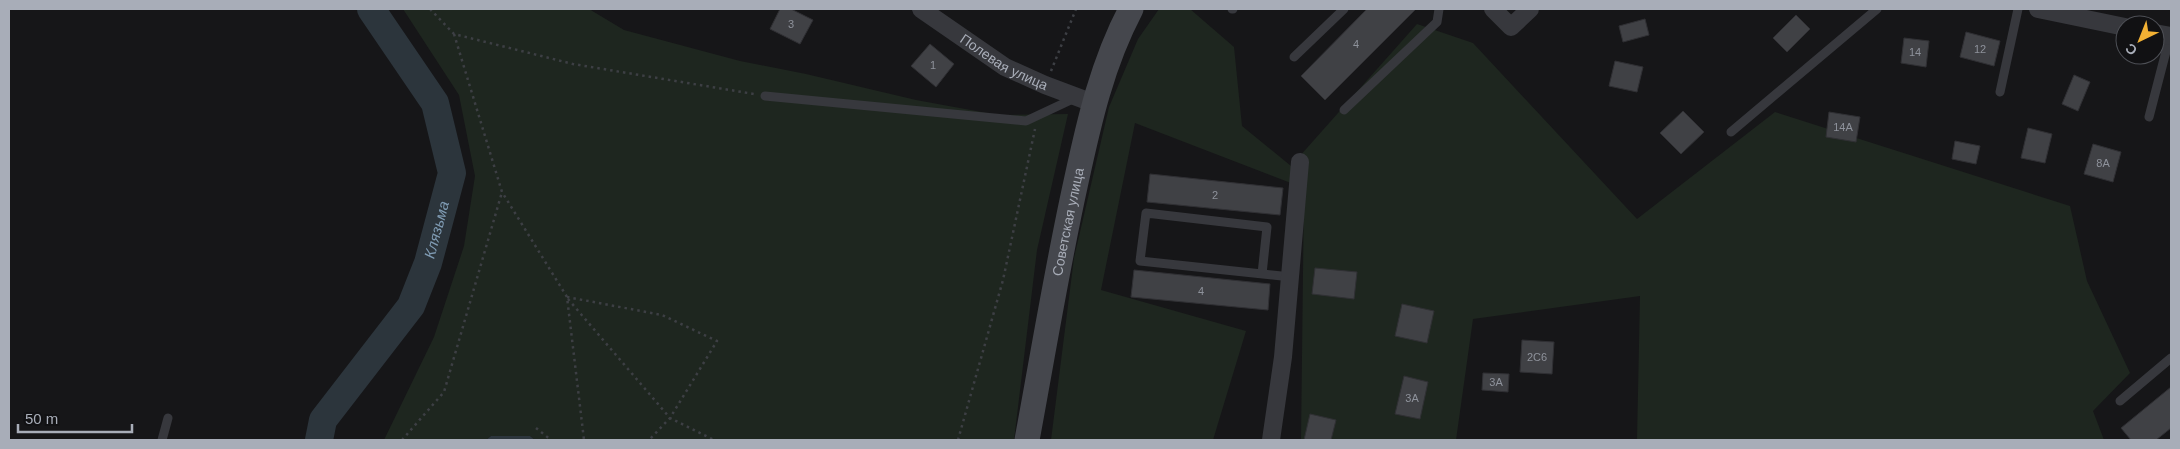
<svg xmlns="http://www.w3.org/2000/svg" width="2180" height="449" viewBox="0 0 2180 449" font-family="Arial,sans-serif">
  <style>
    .green { fill: #1e261f }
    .water { fill: #2c353c }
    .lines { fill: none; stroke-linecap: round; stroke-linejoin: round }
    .river { stroke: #2c353c; stroke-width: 28 }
    .building { fill: #404145; stroke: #303034 }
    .path { stroke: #3d3f44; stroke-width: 2.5; stroke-dasharray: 2.5 4; stroke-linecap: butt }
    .service { stroke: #37383d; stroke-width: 9 }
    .minor { stroke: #37383d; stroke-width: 18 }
    .secondary { stroke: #45474d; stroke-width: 25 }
    .labels { text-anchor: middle; stroke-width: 4; stroke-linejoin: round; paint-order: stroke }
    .number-label { font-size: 11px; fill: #8e929b }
    .street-label { font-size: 14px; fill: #a8adb8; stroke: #111113 }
    .water-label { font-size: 15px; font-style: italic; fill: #7f9bb3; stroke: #111113 }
  </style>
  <rect width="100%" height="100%" fill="#161618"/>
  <path class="green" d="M403,9H589L624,30L740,61L806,74L916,100L998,115L1068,114L1037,250L1014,440H535L530,436H491L486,440H384L434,337L464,246L475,176L459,95Z
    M1159,9H1190L1234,47L1242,126L1291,166L1417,24L1473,43L1637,219L1775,112L2070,206L2087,281L2130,373L2093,411L2104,440H1637L1640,296L1473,319L1456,440H1301L1304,188L1135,123L1101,290L1246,331L1213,440H1051L1074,258L1109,107L1138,39Z"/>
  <path class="water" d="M491,436H530L535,440H486Z"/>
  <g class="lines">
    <path class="river" id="s1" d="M319,440L323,420L411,306L428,263L452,173L435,103L371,9"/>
  </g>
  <path class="building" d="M780,9H791L813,20L800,44L770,29Z
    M1367,9H1416L1325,100L1301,76Z
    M1796,15L1810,29L1787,52L1773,38Z
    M1645,19L1649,35L1623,42L1619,26Z
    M1966,32L2000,41L1994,66L1960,57Z
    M1904,38L1929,41L1926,67L1901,63Z
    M930,44L954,64L936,87L911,66Z
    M1615,61L1643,67L1637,92L1609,86Z
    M2074,75L2090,82L2078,111L2062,104Z
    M1683,111L1704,132L1681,154L1660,133Z
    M1829,112L1860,117L1856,142L1826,137Z
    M2028,128L2052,134L2045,163L2021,158Z
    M1955,141L1980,146L1976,164L1952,159Z
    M2093,144L2121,152L2113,182L2084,174Z
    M1150,174L1283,188L1280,215L1147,202Z
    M1315,268L1357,272L1354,299L1312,294Z
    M1134,270L1270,284L1268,310L1131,297Z
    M1402,304L1434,311L1427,343L1395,336Z
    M1522,340L1554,342L1552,374L1520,372Z
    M1483,373L1509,374L1508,392L1482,390Z
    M1404,376L1428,382L1420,419L1395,414Z
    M2171,387V428L2156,440H2131L2121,428Z
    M1310,414L1336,420L1331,440H1304Z"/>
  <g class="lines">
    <path class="path" d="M430,9L454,34L573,64L754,94
      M454,34L502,192L567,297L584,440
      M1051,71L1076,9
      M567,297L662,315L717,341L670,418L649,440
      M568,299L670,418L714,440
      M536,428L551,440
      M402,440L444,392L502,192
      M958,440L1003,280L1035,129"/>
    <path class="service" d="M1232,9H1233
      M1294,57L1344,9
      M2000,92L2018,9
      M765,96L1026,121L1075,98
      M1344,110L1437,22L1439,9
      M2149,117L2170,36
      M1731,132L1877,9
      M1262,274L1267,227L1146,213L1140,261L1291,277
      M2120,401L2171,358
      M162,440L168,418"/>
    <g class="minor">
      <path id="s2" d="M921,9L1005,67L1045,85L1093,103"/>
      <path d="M1493,9L1511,27L1530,9"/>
      <path d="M2038,9L2125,27"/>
      <path d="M2155,33L2171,36"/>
      <path d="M1271,440L1283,357L1300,162"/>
    </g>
    <path class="secondary" id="s3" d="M1027,440C1043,354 1057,268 1076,182C1089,122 1102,64 1131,9"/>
  </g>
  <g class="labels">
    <g class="number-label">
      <text x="791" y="28">3</text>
      <text x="1356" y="48">4</text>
      <text x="1980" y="53">12</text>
      <text x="1915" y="56">14</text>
      <text x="933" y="69">1</text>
      <text x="1843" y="131">14А</text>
      <text x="2103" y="167">8А</text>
      <text x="1215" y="199">2</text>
      <text x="1201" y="295">4</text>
      <text x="1537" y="361">2С6</text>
      <text x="1496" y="386">3А</text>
      <text x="1412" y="402">3А</text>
    </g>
    <g class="street-label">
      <text dy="5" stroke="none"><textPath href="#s2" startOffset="99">Полевая улица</textPath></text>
      <text dy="5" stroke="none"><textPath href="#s3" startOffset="222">Советская улица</textPath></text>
    </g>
    <g class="water-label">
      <text dy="5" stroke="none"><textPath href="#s1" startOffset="245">Клязьма</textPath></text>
    </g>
  </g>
  <rect width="2180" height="449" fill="none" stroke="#a8adb8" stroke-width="20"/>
  <g transform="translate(2140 40) rotate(223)"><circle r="24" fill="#111113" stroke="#4d4f55"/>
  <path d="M0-4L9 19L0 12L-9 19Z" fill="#f2b134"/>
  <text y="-8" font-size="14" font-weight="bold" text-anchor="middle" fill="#a8adb8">С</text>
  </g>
  <path d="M18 424v8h114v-8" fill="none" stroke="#a8adb8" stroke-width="2.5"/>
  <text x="25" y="424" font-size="15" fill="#a8adb8" stroke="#111113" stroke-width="4" paint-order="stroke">50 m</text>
</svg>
